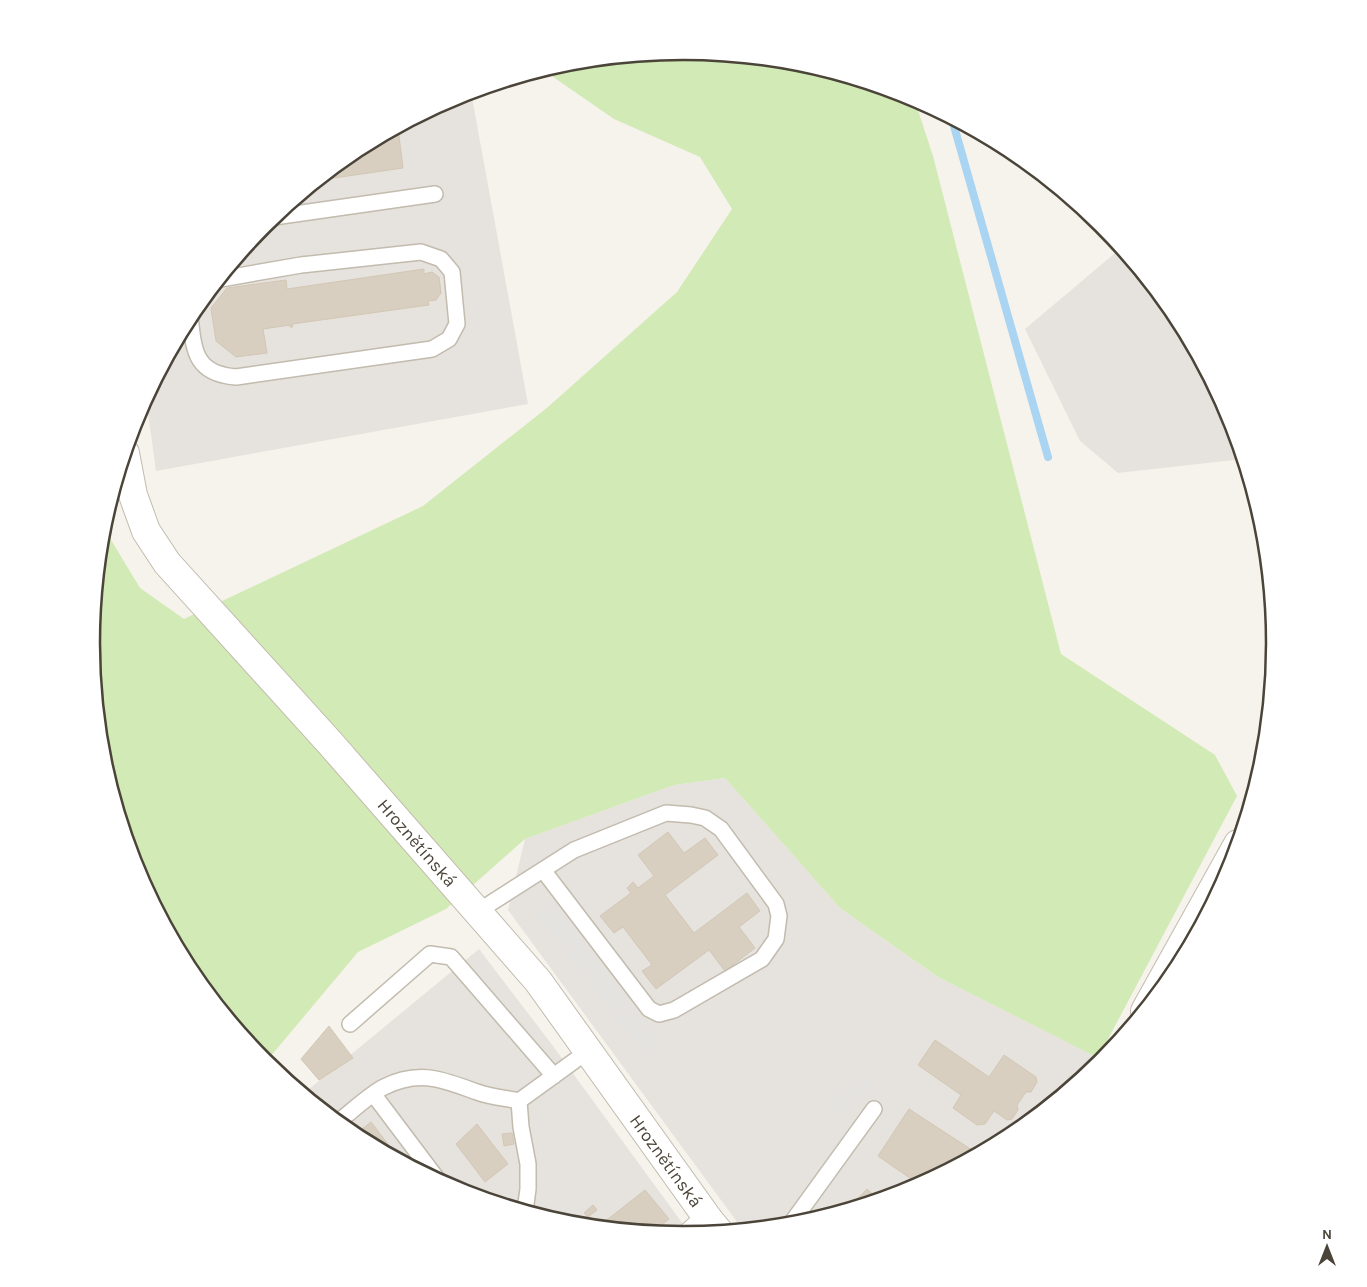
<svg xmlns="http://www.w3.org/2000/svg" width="1367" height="1287" viewBox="0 0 1367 1287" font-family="Karla,sans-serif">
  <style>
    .industrial { fill: #e6e2dd }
    .green { fill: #d2eab5 }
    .parking { fill: #e5e3e0 }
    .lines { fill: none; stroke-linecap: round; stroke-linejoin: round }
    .stream { stroke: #a9d4f2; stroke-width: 8 }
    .building { fill: #d8cfc1; stroke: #d3c7b4 }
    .service-casing { stroke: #c2bbae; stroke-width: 18 }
    .minor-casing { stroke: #c2bbae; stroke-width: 30 }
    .tertiary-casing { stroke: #c2bbae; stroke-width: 30 }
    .service { stroke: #fff; stroke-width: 15 }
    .minor { stroke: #fff; stroke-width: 28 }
    .tertiary { stroke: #fff; stroke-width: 28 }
    .labels { text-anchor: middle; stroke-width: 5; stroke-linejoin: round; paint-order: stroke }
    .street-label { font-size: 18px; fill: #4b4439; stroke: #fff }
    .rim { fill: none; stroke: #4b4439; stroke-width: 2.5 }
  </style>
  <rect width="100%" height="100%" fill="#f6f3ec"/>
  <path class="industrial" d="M471,92L528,404L156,471L146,398L191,314L265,225L355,151L457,96Z
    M1121,248L1176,315L1231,417L1243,459L1118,473L1080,441L1025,329Z
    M725,778L840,908L938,977L1098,1058L1088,1074L1012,1136L910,1191L799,1224L743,1230L508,910L525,839L674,785Z
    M479,949L553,1046L691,1235L683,1236L568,1224L457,1191L354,1136L303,1094Z"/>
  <path class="green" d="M684,51L799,63L914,98L933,156L1061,654L1215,755L1237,796L1098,1058L938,977L840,908L725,778L674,785L525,839L446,909L358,952L265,1063L191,972L136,870L103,759L91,643L104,522L105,530L140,588L184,619L423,506L548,407L677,292L732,209L700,157L614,119L543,70L568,63Z"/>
  <path class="parking" d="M553,902L662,1043L645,1056L536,915Z
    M864,1073L876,1088L838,1118L826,1104Z"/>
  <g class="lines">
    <path class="stream" d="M952,119L1048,457"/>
  </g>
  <path class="building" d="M398,128L403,168L320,180L355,151Z
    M424,269V274L432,272L439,277L441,293L436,300L428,301L429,305L292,324L293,327H290V325L263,329L267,353L236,357L216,341L211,308L227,288L286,280L287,289Z
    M668,832L684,853L705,838L718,855L665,895L694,933L747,893L760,911L739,927L755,948L725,971L709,950L656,989L642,971L652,965L623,927L614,933L600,916L631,893L627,888L633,882L638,888L654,876L638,855Z
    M329,1026L353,1058L319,1080L301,1059Z
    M935,1040L989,1077L1004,1055L1036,1077L1037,1082L1031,1092H1026L1017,1105L1018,1110L1012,1119L1007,1120L994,1111L985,1124L977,1125L953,1108L961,1095L918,1065Z
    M909,1109L978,1154L920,1185L878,1156Z
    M371,1122L400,1160L354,1135Z
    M477,1124L508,1164L485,1182L456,1144Z
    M512,1133L514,1144L504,1146L502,1134Z
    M867,1189L879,1200L847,1210Z
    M645,1190L669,1219L652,1233L598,1227Z
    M593,1205L597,1210L588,1217L584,1213Z"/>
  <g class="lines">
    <defs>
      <path id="service" d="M274,217L435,194
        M190,317C194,351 195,374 236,377L432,349L449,339L457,324L452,272L441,259L421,252L301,265L221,279
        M477,912L574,850L666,813L691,815L705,818L721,829L776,904L779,916L776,939L762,959L674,1010L659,1014L649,1009L543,870
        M350,1024L430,954L451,957L554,1076
        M374,1095L438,1180
        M519,1101L521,1127L528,1164V1189L525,1211
        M338,1122C351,1112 370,1094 384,1087C420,1069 443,1080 477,1092C490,1097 505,1098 519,1101L588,1051
        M790,1225L874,1109"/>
      <path id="minor" d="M692,1235L709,1220"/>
      <path id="tertiary" d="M125,453L133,495L146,531L167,563L330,743L538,981L709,1220L719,1232
        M1145,1011L1238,844"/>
    </defs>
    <use href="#service" class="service-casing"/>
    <use href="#minor" class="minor-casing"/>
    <use href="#tertiary" class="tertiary-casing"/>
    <use href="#service" class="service"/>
    <use href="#minor" class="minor"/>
    <use href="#tertiary" class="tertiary"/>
  </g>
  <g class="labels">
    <g class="street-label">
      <text transform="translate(417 843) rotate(49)" y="6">Hroznětínská</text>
      <text transform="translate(666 1161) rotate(54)" y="6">Hroznětínská</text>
    </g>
  </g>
  <path d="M0 0H1367V1287H0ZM100 643a583 583 0 1 1 1166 0a583 583 0 1 1-1166 0Z" fill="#fff" fill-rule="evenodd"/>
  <path class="rim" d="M100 643a583 583 0 1 1 1166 0a583 583 0 1 1-1166 0Z"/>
  <g transform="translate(1327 1247)" stroke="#ffffff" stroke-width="4" paint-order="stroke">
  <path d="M0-4L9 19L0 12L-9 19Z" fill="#4b4439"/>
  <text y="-8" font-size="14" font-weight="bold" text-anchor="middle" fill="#4b4439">N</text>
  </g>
</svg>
